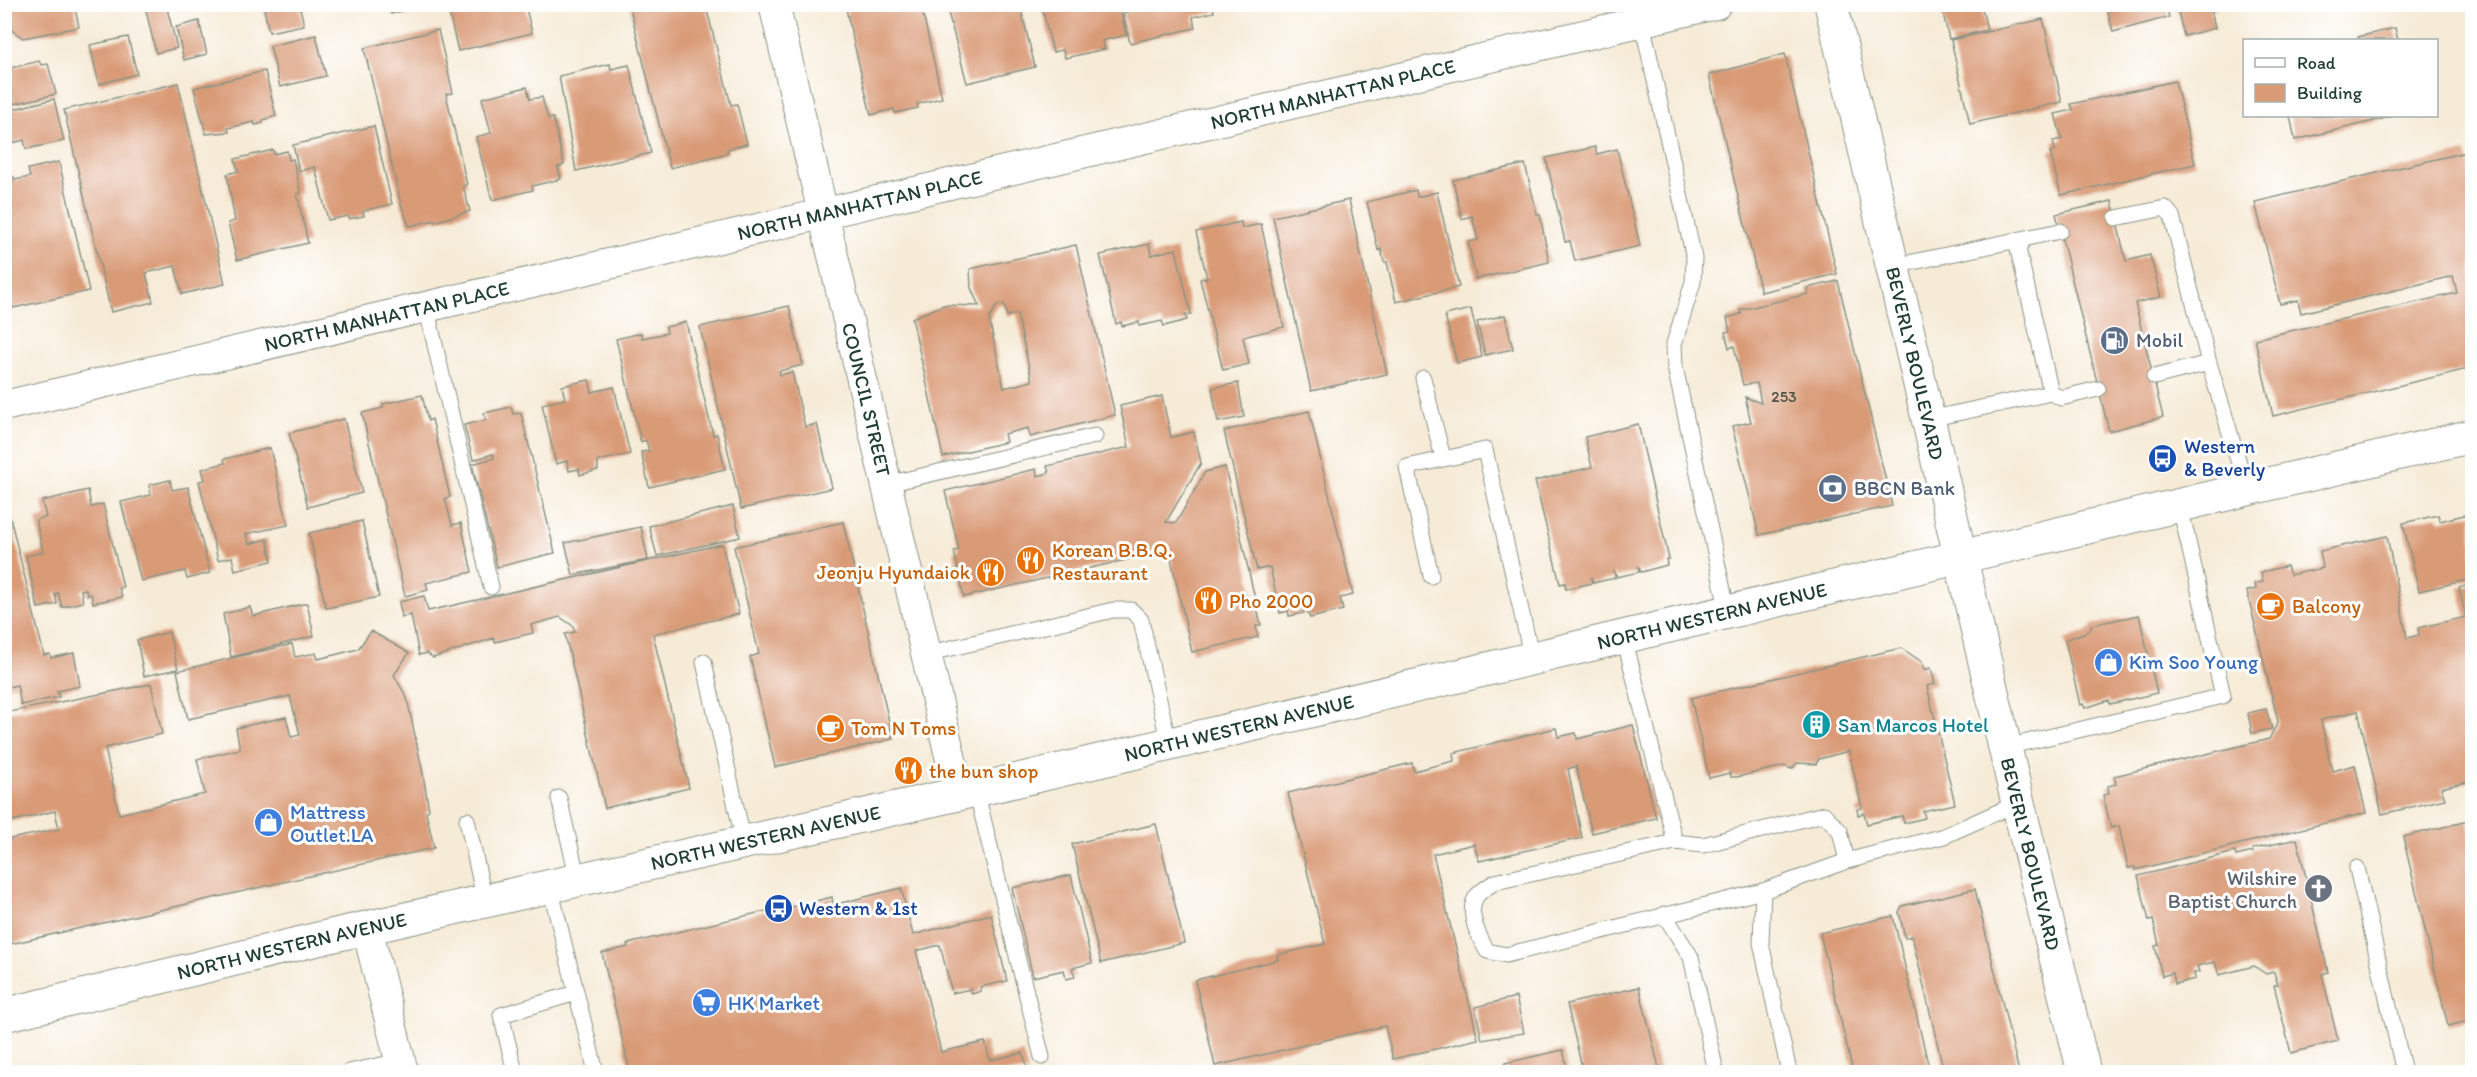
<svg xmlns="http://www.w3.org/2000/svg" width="2477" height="1077" viewBox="0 0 2477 1077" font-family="Itim,sans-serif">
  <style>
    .building { fill: #d99a76; fill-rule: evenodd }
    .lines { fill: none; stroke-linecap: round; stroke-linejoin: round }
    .lane-casing { stroke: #8a9486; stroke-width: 17 }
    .street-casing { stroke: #8a9486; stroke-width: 32 }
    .secondary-casing { stroke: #8a9486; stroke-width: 35 }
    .primary-casing { stroke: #8a9486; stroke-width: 35 }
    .lane { stroke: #fff; stroke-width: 15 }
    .street { stroke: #fff; stroke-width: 30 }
    .secondary { stroke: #fff; stroke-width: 33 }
    .primary { stroke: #fff; stroke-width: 33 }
    .labels { text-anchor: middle; stroke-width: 6; stroke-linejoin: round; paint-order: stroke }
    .number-label { font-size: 16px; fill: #4e5444 }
    .street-label { font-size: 20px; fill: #1f3d34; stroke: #fff }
    .service-label { font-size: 20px; fill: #4e5e75; stroke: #fff; text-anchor: start }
    .transit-label { font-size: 20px; fill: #164399; stroke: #fff; text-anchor: start }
    .food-label { font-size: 20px; fill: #c56008; stroke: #fff; text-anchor: start }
    .shop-label { font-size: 20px; fill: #366cbe; stroke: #fff; text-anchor: start }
    .culture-label { font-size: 20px; fill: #0d838f; stroke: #fff; text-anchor: start }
    .worship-label { font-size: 20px; fill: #5b616d; stroke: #fff; text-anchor: end }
  </style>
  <rect width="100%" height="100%" fill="#fff"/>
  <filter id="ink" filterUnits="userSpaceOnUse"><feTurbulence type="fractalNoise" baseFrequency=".0167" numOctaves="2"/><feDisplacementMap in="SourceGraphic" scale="12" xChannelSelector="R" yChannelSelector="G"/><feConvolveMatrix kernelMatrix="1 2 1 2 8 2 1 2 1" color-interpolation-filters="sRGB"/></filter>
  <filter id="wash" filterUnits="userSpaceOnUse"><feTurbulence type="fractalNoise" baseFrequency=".008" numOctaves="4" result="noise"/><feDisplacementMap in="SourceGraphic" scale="24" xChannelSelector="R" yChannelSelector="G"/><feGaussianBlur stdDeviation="1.35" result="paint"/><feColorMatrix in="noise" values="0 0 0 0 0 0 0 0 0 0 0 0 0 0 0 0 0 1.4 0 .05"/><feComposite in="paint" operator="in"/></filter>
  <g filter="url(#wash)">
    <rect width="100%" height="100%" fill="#f6ebd7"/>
    <g id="blocks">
      <path class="building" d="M5,4H74L79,27L23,38L10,29L7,15L5,16Z
        M151,4H166L177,48L156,53L145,6Z
        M263,4H299L304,25L269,32Z
        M388,4H424V5L391,14Z
        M447,4H525L532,33L458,51Z
        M629,4H713L714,8L707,10L731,105L737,104L747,144L727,149L728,153L670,168Z
        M1041,4H1119L1126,35L1102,41L1105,49L1065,58L1063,50L1053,52Z
        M1134,4H1212L1214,12L1193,17L1195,28L1130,43L1123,13L1135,10Z
        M1941,4H1981L1987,30L1949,39Z
        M2106,4H2166L2169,17L2113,32Z
        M2176,4H2216L2217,8L2211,9L2215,28L2184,36Z
        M845,5H921L942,98L917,104L918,108L895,113L894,109L871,115Z
        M946,5H1020L1035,67L967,83Z
        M2043,19L2062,102L1970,124L1951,40Z
        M199,21L207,54L184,60L176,27Z
        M2395,28L2398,40H2359L2358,37Z
        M438,30L453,93L446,94L467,185L463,186L470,211L435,222V220L409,226L401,204L364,48Z
        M316,35L326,76L280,87L270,46Z
        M128,37L137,74L99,84L90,45Z
        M1785,54L1837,274L1761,292L1709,75Z
        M39,61L41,65L48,64L56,94L14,104L6,69Z
        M610,64L611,69L629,65L651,153L576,171L559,76Z
        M265,71L276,116L263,120V123L255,125L254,122L228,128L229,132L206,134L194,88Z
        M2175,81L2195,164L2061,195L2050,152L2055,150L2053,141L2062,139L2055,114L2073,110L2071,104Z
        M178,83L225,284L182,294L175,266L146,273L153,302L111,312L64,110Z
        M527,87L530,99L542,97L548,119L553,118L564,165L558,167L561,179L532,186L533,190L492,200L476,137L491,133L482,98Z
        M54,99L64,141L26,149L24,140L13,143L11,133L4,127L10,110Z
        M2290,116H2394L2295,140Z
        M374,126L392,204L363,211L364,216L349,219L348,216L328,220L315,167L299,171L293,145Z
        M1595,147L1597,154L1617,149L1640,246L1575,261L1570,241L1565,242L1546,158Z
        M273,150L274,154L287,151L289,160L293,159L301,193L297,194L308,243L237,260L228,223L235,221L227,174L238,171L235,159Z
        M2466,152L2472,178V368L2273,416L2255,339L2457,293L2453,276L2301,313L2298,300L2280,304L2255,202Z
        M59,162L89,291L13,308L4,272L9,268L4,249V179L14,177L15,180L30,177L28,169Z
        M1525,164L1537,214H1540L1549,262L1476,279L1468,242L1478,240L1472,216L1462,219L1453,180Z
        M1416,190L1417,197L1437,192L1459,287L1396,302L1387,262H1384L1381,249L1378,250L1367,202Z
        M1349,200L1387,374L1311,391L1273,217Z
        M2112,201L2126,261L2150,255L2161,297L2135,303L2163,417L2109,431L2056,214Z
        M1241,222L1242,228L1261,224L1284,327L1243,337L1249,364L1223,370L1200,279L1207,278L1196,232Z
        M1149,244L1151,255L1176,249L1191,314L1185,315L1187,320L1164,326L1162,321L1139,326V322L1122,326L1121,322L1116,324L1100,255Z
        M1076,245L1115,415L1030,437L1028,428L1004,434L1006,442L943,457L912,318L944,305L979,306L971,288L970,269ZM1004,304L1007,316L1017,314L1032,381L1004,388L989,319L997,305Z
        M1838,281L1892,506L1759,535L1732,426L1751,422L1745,397L1761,403L1757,383L1743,385L1734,346L1729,348L1725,332L1730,331L1727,318L1741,314L1740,310L1808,294L1807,288Z
        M789,306L803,365L779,371L780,375L792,372L805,427L817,424L832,488L741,509L700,327Z
        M1471,309L1482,357L1457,363L1445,315Z
        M1505,315L1513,349L1485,355L1477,322Z
        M686,322L713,435L717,434L725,469L649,487L641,452L649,451L646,440L641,442L616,339L641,333L642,338L667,333L666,327Z
        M589,380L592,392L614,387L630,454L598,461V470L580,475L579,469L569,471L567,461L556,464L542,404L565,399L562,386Z
        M1238,383L1244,417L1218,422L1212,388Z
        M422,395L428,421L432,419L450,497L445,498L452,525L461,523L472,572L426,583L428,590L405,596L362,413L383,408V404Z
        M1162,396L1171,437L1194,432L1201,463L1166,522L1176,523L1205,472L1225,467L1261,625L1256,626L1258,637L1192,652L1169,550L964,597L954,551L959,550L945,491L1036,469L1037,476L1049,473L1047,466L1129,447L1120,406Z
        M511,407L513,414L521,413L555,553L497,567L472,464L494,458L493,454L473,460L464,425L486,420L484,413Z
        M1309,411L1353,595L1340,598L1343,610L1310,618L1305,607H1303L1304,613L1289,616L1288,611L1280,613L1270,567L1257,570L1224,431Z
        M344,419L362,493L308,507L289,433Z
        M1638,424L1669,559H1666L1667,565L1641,572L1638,566L1639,572L1617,577L1614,571L1615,578L1593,583L1591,577L1592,583L1566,589L1565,583L1560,584L1535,481L1592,467L1585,437Z
        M270,448L288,525L246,534L249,544L267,539L272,561L235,570L232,557L218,560L199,481L205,480L202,469L225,463L224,459Z
        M170,480L172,490L188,487L210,573L187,579L185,571L141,581L121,502L151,495L149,485Z
        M88,490L91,507L103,504L123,587L119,588L122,597L93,603L91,594L87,595L86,589L81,590L83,602L62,607L58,593L55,594L57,604L38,608L26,556L43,552L36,520L46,517L42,501Z
        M4,493L44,655L50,654L51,658L74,653L80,686L57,691L59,697L21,705L17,685L4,688Z
        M733,506L740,537L657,556L649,526Z
        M2472,513V579L2419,591L2403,523L2438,515L2440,521Z
        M362,521L379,597L326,608L309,533Z
        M843,522L893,739L775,767L750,657L759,654L734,547Z
        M641,527L648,560L573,575L565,543Z
        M2387,536L2407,638L2419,635L2418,628L2466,617L2459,588L2472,584V781L2441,788L2445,799L2382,814L2358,711L2321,720L2332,771L2355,765L2366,813L2135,870V867L2128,868L2119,826L2111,828L2103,795L2109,794L2108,786L2116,784L2114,776L2269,739L2278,722L2247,591L2256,589L2255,583L2263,582L2261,572L2287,566L2290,575L2323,568L2320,551Z
        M722,544L739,614L653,634L689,788L605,808L565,634L575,632L573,626L560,617L531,625L533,633L495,642L494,638L433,658L427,653L419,655L411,615L402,617L399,602L424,596L428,611Z
        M307,603L314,636L231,657L223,614L250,607L253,616Z
        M2139,615L2157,693L2110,704L2109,700L2085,708L2083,704L2080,705L2065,640L2086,632L2091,628V625Z
        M371,631L409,653L394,675L407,698L422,769L429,810L426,812L434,848L10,944L5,917V840L59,829L55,811L4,823V713L151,684L162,734L105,748L119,814L205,794L197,759L240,749L236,728L286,717L291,737L300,735L290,696L188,719L177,671L292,644L295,657L316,653L318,659L358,649Z
        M169,632L178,669L144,676L137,640Z
        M1901,648L1922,662L1924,670L1931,668L1935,684L1927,686L1955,804L1923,811L1925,818L1904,823L1902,816L1867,824L1864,813L1858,815L1857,809L1862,808L1849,751L1819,759L1816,764L1797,763L1792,769L1784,766L1737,777H1731L1730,773L1709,778L1691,698Z
        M2266,709L2272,729L2252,733L2248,713Z
        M1633,725L1656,818L1592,833L1576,766L1568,769L1582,838L1479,861L1474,844L1433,854L1478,1039L1393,1059L1385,1026L1215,1066L1195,980L1278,960L1277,955L1325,944L1288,793L1412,763L1414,771L1454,761L1453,753L1556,728L1558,737L1576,733L1577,739Z
        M2468,821L2472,839V1020L2448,1026L2403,837Z
        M1156,824L1184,943L1101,963L1072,844Z
        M2297,839L2328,972L2322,974L2338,1041L2291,1053L2274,985H2278L2274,972L2266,974L2254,966L2219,975L2215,962L2197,966L2199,972L2194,973L2195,979L2175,984L2173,973L2162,976L2155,946L2159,945L2153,920L2149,921L2138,876L2235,852L2236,856L2253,852L2252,849Z
        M1071,875L1092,963L1072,968L1075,977L1066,979L1064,970L1033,977L1012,888Z
        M901,888L913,935L991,914L1007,981L980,987L981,991L972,994L970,989L952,993L940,945L916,951L941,1052L985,1042L990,1060L1023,1053L1028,1072H630L602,953L628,947L627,944L791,905L792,907L832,897L833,905Z
        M1975,889L2019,1072H1944L1912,936L1905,938L1899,912L1902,906Z
        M1893,916L1930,1072H1853L1820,933Z
        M1639,987L1660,1072H1583L1567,1004Z
        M1516,997L1524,1033L1482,1040L1475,1007Z
        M1563,1050L1568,1072H1507L1505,1063Z"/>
    </g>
  </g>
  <g filter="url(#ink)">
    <use href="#blocks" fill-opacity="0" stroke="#8a9486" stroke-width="1.5"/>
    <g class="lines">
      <defs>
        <path id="lane" d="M1642,22L1694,258L1693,282L1674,344L1675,367L1728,613
          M2116,218L2165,208L2172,216L2209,363L2247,490
          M2024,239L2018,249L2051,393
          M1894,266L2060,231
          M426,306L491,587
          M2154,377L2209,363
          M1423,378L1443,458
          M1929,419L2051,393L2061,398L2098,389
          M887,484L1095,436
          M1431,576L1407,467L1485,450L1532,659
          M1624,637L1675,842
          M926,654L1113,610H1131L1141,620L1169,744
          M704,662L744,843
          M2006,747L2223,696L2180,506
          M976,790L1042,1057
          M559,798L578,880
          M467,820L485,902
          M1847,861L1840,831L1824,814L1703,845L1675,842L1495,882C1489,886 1480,891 1476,897C1466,913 1479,937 1487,951L1506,955L1763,891L1847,861L1944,836L2018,803
          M2357,868L2404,1072
          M550,887L596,1072
          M1763,891L1761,943L1789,1072
          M1664,914L1691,957L1716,1072
          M349,1072L400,1061
          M515,1072L501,1015L576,993"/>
        <g id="street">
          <path id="s1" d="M774,4L959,794"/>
          <path id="s2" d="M4,406L1716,4"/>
          <path d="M367,928L403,1072"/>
        </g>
        <g id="secondary">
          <path id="s3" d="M1831,4L2018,803L2084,1072"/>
        </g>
        <g id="primary">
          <path id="s4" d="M4,1015L326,937L976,790L2472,436"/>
        </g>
      </defs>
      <use href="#lane" class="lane-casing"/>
      <use href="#street" class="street-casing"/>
      <use href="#secondary" class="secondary-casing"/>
      <use href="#primary" class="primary-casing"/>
      <use href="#lane" class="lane"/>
      <use href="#street" class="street"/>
      <use href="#secondary" class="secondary"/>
      <use href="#primary" class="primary"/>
    </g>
  </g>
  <defs>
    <symbol id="fuel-disc" viewBox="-11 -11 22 22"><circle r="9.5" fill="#5c6f8a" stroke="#fff"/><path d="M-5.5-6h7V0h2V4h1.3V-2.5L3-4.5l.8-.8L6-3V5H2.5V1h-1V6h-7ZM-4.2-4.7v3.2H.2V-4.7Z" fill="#fff"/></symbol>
    <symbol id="bus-disc" viewBox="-11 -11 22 22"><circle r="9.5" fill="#1a4fb4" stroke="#fff"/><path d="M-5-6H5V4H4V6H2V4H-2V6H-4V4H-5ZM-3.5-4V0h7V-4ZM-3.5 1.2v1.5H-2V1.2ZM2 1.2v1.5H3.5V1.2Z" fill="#fff"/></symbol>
    <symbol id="bank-disc" viewBox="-11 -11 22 22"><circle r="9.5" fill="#5c6f8a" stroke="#fff"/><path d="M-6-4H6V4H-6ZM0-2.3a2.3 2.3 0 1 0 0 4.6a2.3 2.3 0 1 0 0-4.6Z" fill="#fff"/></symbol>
    <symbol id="restaurant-disc" viewBox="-11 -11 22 22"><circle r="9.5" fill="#e8710a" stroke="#fff"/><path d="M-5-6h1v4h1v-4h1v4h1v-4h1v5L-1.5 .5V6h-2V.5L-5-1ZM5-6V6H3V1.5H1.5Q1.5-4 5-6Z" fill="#fff"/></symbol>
    <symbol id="cafe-disc" viewBox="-11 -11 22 22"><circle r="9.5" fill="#e8710a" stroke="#fff"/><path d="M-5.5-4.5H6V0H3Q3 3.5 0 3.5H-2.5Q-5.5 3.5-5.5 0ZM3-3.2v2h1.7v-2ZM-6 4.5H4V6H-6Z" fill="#fff"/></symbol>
    <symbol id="shop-disc" viewBox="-11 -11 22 22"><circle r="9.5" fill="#3f7fe0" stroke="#fff"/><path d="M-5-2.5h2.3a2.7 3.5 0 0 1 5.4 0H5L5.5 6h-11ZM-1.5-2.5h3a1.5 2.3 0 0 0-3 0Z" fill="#fff"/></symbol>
    <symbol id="building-disc" viewBox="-11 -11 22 22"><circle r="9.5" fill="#0f9aa8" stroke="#fff"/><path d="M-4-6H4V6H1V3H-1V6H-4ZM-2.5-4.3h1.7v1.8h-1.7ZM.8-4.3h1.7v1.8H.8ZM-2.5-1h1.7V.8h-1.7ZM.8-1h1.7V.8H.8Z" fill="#fff"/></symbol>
    <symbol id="church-disc" viewBox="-11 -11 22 22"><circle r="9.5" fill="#6b7280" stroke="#fff"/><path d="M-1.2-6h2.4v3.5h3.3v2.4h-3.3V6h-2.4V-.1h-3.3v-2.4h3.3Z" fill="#fff"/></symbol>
    <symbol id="supermarket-disc" viewBox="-11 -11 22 22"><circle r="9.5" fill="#3f7fe0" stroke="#fff"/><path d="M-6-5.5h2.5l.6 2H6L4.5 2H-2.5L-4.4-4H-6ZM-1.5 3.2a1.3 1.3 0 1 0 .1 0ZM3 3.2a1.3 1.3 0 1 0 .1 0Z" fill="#fff"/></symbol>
  </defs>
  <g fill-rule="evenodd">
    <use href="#fuel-disc" x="2098" y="324" width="33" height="33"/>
    <use href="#bus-disc" x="2146" y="442" width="33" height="33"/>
    <use href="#bank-disc" x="1816" y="472" width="33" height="33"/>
    <use href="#restaurant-disc" x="1014" y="544" width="33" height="33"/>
    <use href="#restaurant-disc" x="974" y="556" width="33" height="33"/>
    <use href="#restaurant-disc" x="1192" y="584" width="33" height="33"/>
    <use href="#cafe-disc" x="2254" y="590" width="33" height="33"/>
    <use href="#shop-disc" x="2092" y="646" width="33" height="33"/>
    <use href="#building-disc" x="1800" y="708" width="33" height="33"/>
    <use href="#cafe-disc" x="814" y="712" width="33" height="33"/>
    <use href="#restaurant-disc" x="892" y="754" width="33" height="33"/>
    <use href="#shop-disc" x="252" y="806" width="33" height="33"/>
    <use href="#church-disc" x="2302" y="872" width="33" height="33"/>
    <use href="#bus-disc" x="762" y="892" width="33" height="33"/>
    <use href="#supermarket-disc" x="690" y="986" width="33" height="33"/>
  </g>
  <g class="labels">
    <g class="number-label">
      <text x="1784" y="402">253</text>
    </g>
    <g class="street-label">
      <text dy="7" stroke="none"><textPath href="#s2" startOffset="1365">NORTH MANHATTAN PLACE</textPath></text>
      <text dy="7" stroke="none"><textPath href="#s2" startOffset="879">NORTH MANHATTAN PLACE</textPath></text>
      <text dy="7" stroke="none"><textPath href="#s2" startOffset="393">NORTH MANHATTAN PLACE</textPath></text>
      <text dy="7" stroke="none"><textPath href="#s3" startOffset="369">BEVERLY BOULEVARD</textPath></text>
      <text dy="7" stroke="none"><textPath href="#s1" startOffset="406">COUNCIL STREET</textPath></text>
      <text dy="7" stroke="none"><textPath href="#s4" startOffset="1754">NORTH WESTERN AVENUE</textPath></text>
      <text dy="7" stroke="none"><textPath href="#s4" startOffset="1268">NORTH WESTERN AVENUE</textPath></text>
      <text dy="7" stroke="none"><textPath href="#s4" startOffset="782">NORTH WESTERN AVENUE</textPath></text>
      <text dy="7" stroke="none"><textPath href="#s3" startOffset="873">BEVERLY BOULEVARD</textPath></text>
      <text dy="7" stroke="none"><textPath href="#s4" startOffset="296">NORTH WESTERN AVENUE</textPath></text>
    </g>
    <g class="service-label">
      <text x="2136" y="347">Mobil</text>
      <text x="1854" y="495">BBCN Bank</text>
    </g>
    <g class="transit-label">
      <text x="2184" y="453">Western<tspan x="2184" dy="23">&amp; Beverly</tspan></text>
      <text x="799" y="915">Western &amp; 1st</text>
    </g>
    <g class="food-label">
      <text x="1052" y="557">Korean B.B.Q.<tspan x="1052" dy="23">Restaurant</tspan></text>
      <text x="970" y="579" text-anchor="end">Jeonju Hyundaiok</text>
      <text x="1229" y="608">Pho 2000</text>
      <text x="2292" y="613">Balcony</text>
      <text x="851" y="735">Tom N Toms</text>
      <text x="929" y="778">the bun shop</text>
    </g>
    <g class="shop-label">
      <text x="2129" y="669">Kim Soo Young</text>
      <text x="290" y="819">Mattress<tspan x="290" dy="23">Outlet.LA</tspan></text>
      <text x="728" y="1010">HK Market</text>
    </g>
    <g class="culture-label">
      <text x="1838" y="732">San Marcos Hotel</text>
    </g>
    <g class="worship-label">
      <text x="2297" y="885">Wilshire<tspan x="2297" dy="23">Baptist Church</tspan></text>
    </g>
  </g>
  <rect width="2477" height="1077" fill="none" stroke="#fff" stroke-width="24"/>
  <rect x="2243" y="39" width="195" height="78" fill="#ffffff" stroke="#a5b1ae" stroke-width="1.5"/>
  <rect x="2255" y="58" width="30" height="9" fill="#ffffff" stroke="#a5b1ae" stroke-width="1.5"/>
  <text x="2297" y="69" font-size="18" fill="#1f3d34">Road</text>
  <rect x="2255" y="84" width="30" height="18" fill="#d99a76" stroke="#a5b1ae" stroke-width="1.5"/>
  <text x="2297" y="99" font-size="18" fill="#1f3d34">Building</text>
</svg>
